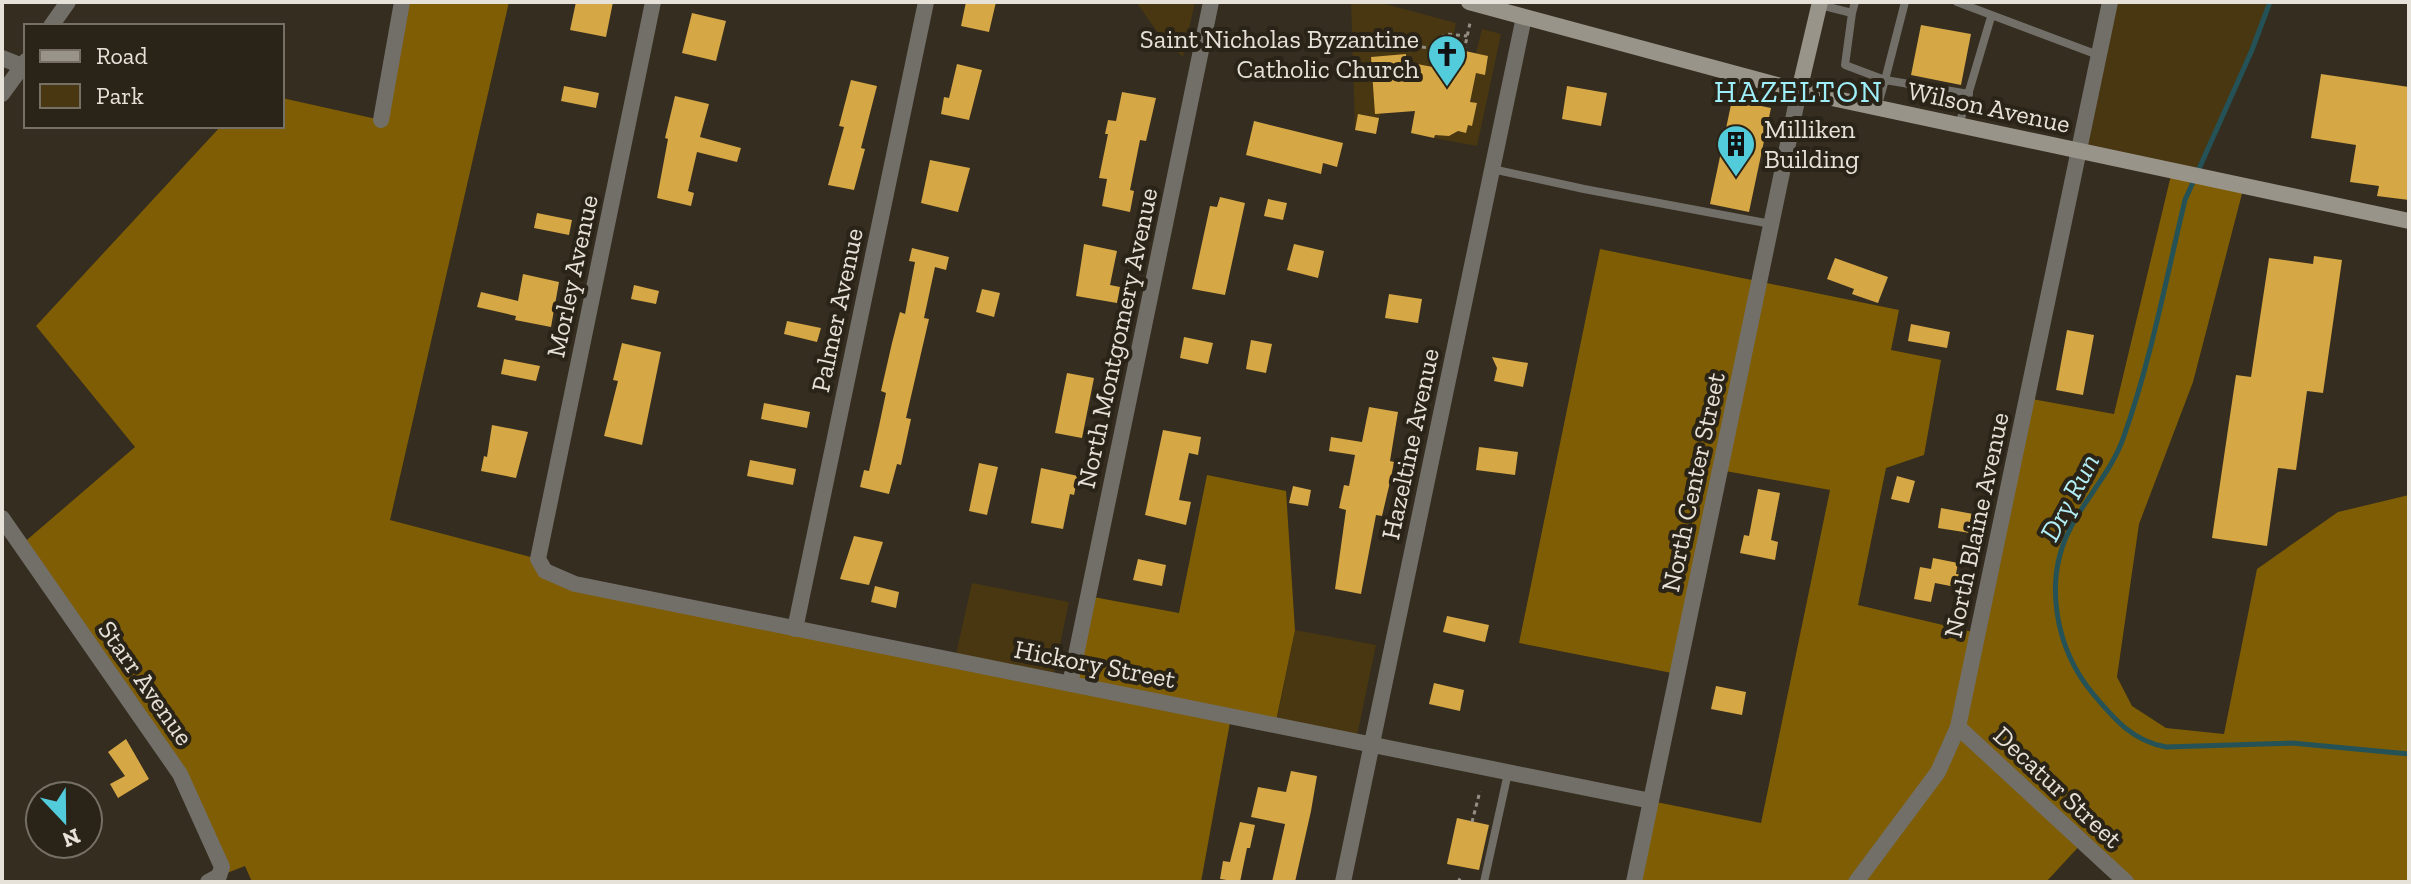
<svg xmlns="http://www.w3.org/2000/svg" width="2411" height="884" viewBox="0 0 2411 884" font-family="'Zilla Slab',serif">
  <style>
    .green { fill: #493712 }
    .forest { fill: #7f5d04 }
    .lines { fill: none; stroke-linecap: round; stroke-linejoin: round }
    .stream { stroke: #245257; stroke-width: 5 }
    .building { fill: #d6a745 }
    .path { stroke: #958f85; stroke-width: 3; stroke-dasharray: 4 4; stroke-linecap: butt }
    .service { stroke: #726f69; stroke-width: 8 }
    .minor { stroke: #726f69; stroke-width: 16 }
    .tertiary { stroke: #726f69; stroke-width: 16 }
    .secondary { stroke: #999489; stroke-width: 16 }
    .labels { text-anchor: middle; stroke-width: 8; stroke-linejoin: round; paint-order: stroke }
    .poi-label { font-size: 26px; fill: #e6e2da; stroke: #2a2317; text-anchor: end }
    .street-label { font-size: 26px; fill: #e6e2da; stroke: #2a2317 }
    .water-label { font-size: 28px; font-style: italic; fill: #b2eff7; stroke: #2a2317 }
    .quarter-label { font-size: 30px; letter-spacing: 2px; fill: #9eeff9; stroke: #2a2317 }
  </style>
  <rect width="100%" height="100%" fill="#342d20"/>
  <path class="green" d="M1136,2H1195L1183,57L1161,37Z
    M1351,2H1378L1456,23L1451,48L1438,46L1434,61L1438,63L1436,68L1406,62V55L1379,118L1359,114L1355,130Z
    M2110,2H2270L2252,50L2196,175L2079,151Z
    M1482,29L1501,34L1477,146L1434,138L1436,131L1449,136L1458,131L1466,133L1468,125H1472L1477,104L1470,102L1476,73L1485,74L1488,57L1476,53Z
    M972,583L1069,602L1054,673L956,654Z
    M1295,630L1376,645L1357,736L1277,719Z"/>
  <path class="forest" d="M402,2H509L390,520L538,559L545,571L1070,684L1088,596L1179,613L1207,475L1286,491L1295,630L1275,726L1231,717L1201,882H252L245,866L219,876L191,795L21,545L135,447L36,326L221,126H282V98L381,120Z
    M2172,171L2244,186L2193,382L2139,524L2117,677L2132,706L2166,728L2224,734L2257,569L2338,512L2409,495V882H2126L2083,842L2046,882H1870L1861,875L1856,882H1634L1651,801L1761,823L1830,490L1720,470L1677,674L1519,643L1600,249L1899,310L1891,350L1941,360L1924,455L1886,468L1858,605L1977,633L2027,398L2114,414Z"/>
  <g class="lines">
    <path class="stream" d="M2198,171L2252,50L2270,2
      M2194,180L2185,200C2166,279 2151,360 2124,436C2113,469 2088,495 2072,525C2042,579 2055,649 2094,695C2115,720 2133,741 2166,747L2292,743L2409,754"/>
  </g>
  <path class="building" d="M576,2H613L606,37L570,30Z
    M966,2H996L989,32L961,26Z
    M692,13L726,21L716,61L682,53Z
    M1921,25L1971,34L1961,85L1911,75Z
    M1438,45L1488,56L1485,75L1476,73L1470,102L1477,103L1472,126L1468,125L1466,133L1458,131L1449,136L1435,135L1434,138L1411,133L1415,111L1375,114L1371,57L1406,54V62L1433,67Z
    M957,64L982,70L969,120L941,114L944,97L949,98Z
    M2321,74L2409,87V200L2377,196L2379,186L2350,182L2356,145L2311,138Z
    M851,80L877,86L861,148L865,149L854,190L828,185L844,127L839,126Z
    M564,86L599,93L596,108L561,101Z
    M1567,86L1607,93L1601,126L1562,119Z
    M1122,92L1156,98L1146,141L1140,140L1130,190L1134,191L1130,212L1102,206L1107,179L1099,178L1108,134H1105L1108,120L1116,121Z
    M675,96L709,104L700,137L741,148L737,162L697,152L688,191L694,193L691,206L657,198L668,139L665,138Z
    M1732,100L1771,108L1749,212L1710,204Z
    M1358,114L1379,118L1376,134L1355,130Z
    M1254,121L1343,143L1337,167L1323,163L1321,174L1246,155Z
    M930,160L970,168L958,212L921,203Z
    M1220,197L1245,203L1225,295L1192,289L1210,206L1217,207Z
    M1268,199L1287,203L1283,220L1264,216Z
    M537,213L572,220L569,235L534,228Z
    M1084,244L1117,251L1110,285L1120,287L1117,303L1076,296Z
    M1294,244L1324,251L1318,278L1287,270Z
    M912,248L949,257L946,270L935,267L924,318L929,319L906,418L911,419L901,465L897,464L889,494L860,487L864,470L869,471L879,426L886,393L881,391L892,343L900,312L905,314L915,262L909,261Z
    M2314,256L2342,260L2323,393L2307,391L2296,470L2278,468L2267,546L2212,538L2236,375L2251,377L2269,258L2313,264Z
    M1835,258L1888,277L1878,303L1852,294L1854,289L1827,279Z
    M523,274L559,282L551,327L515,320L516,316L477,307L481,292L518,301Z
    M634,285L659,291L656,304L631,299Z
    M982,289L1000,293L994,317L976,312Z
    M1389,294L1422,299L1418,323L1385,318Z
    M787,321L821,328L817,342L784,334Z
    M1911,324L1950,332L1947,348L1908,341Z
    M2067,330L2094,335L2083,395L2056,390Z
    M1184,337L1213,343L1208,364L1180,358Z
    M1251,340L1272,344L1266,373L1246,369Z
    M622,343L661,352L642,445L604,436L618,381L613,380Z
    M1492,357L1528,363L1523,387L1494,381L1497,368Z
    M504,359L540,366L536,381L501,374Z
    M1067,373L1094,378L1082,438L1055,433Z
    M764,403L810,412L807,428L761,419Z
    M1369,407L1398,412L1390,461L1394,462L1390,482L1382,516L1376,515L1361,594L1335,589L1346,510L1339,508L1344,485L1349,486L1355,455L1329,451L1331,437L1362,442Z
    M492,425L528,432L516,478L481,471L484,456L487,457Z
    M1163,430L1201,437L1198,455L1189,453L1179,500L1191,502L1186,525L1145,515Z
    M1479,447L1518,452L1515,475L1476,470Z
    M750,460L796,469L793,485L747,476Z
    M979,463L998,467L987,515L969,511Z
    M1041,468L1078,476L1074,495L1070,494L1063,529L1031,523Z
    M1897,476L1915,481L1909,503L1891,499Z
    M1293,486L1311,490L1308,506L1289,503Z
    M1758,489L1780,493L1771,540L1778,542L1775,560L1740,553L1744,535L1749,536Z
    M1941,508L1973,514L1970,533L1938,528Z
    M854,536L883,542L869,585L840,579Z
    M1933,558L1958,563L1956,574L1963,575L1961,588L1935,583L1931,602L1914,599L1920,567L1931,569Z
    M1138,559L1166,565L1162,586L1133,580Z
    M875,586L899,592L896,608L871,602Z
    M1447,616L1489,625L1485,642L1443,632Z
    M1434,683L1464,690L1460,711L1429,704Z
    M1716,686L1746,692L1742,715L1711,709Z
    M126,739L149,779L118,798L110,784L125,776L108,752Z
    M1291,771L1317,776L1311,811L1295,882H1272L1285,824L1251,817L1258,787L1286,792Z
    M1457,818L1489,825L1479,870L1447,864Z
    M1240,822L1255,825L1250,848H1247L1240,882L1220,879L1223,861L1230,862Z"/>
  <g class="lines">
    <path class="path" d="M1422,47L1435,49
      M1437,49H1435L1437,40L1446,34L1467,36
      M1464,51L1470,23
      M1472,822L1480,791
      M1458,882L1461,877"/>
    <path class="service" d="M1905,2L1885,80L1969,94
      M1957,2L2098,55
      M1820,5L1852,13L1855,2
      M1852,13L1845,65L1885,80L1877,108
      M1959,125L1991,17
      M1492,169L1584,189L1771,224
      M1484,882L1508,773"/>
    <path class="minor" d="M653,2L538,559L545,571L575,584L1651,801
      M2,58L22,66
      M381,120L402,2
      M2,518L180,774L222,867L219,876L208,882
      M795,629L926,2
      M1070,684L1211,2
      M1958,727L2126,882
      M1343,882L1524,17
      M1634,882L1799,91
      M1856,882L1938,772L1958,727L2110,2"/>
    <path class="tertiary" d="M51,26L68,2
      M2,94L26,61"/>
    <path class="secondary" d="M1469,2L1799,91L2409,221
      M1799,91L1820,2"/>
  </g>
  <defs>
    <symbol id="church-pin" viewBox="-11 -11 22 30"><path d="M0 17L-7.5 6A9.5 9.5 0 1 1 7.5 6Z" fill="#52cbda" stroke="#2a2317"/><path d="M-1.2-6h2.4v3.5h3.3v2.4h-3.3V6h-2.4V-.1h-3.3v-2.4h3.3Z" fill="#111"/></symbol>
    <symbol id="building-pin" viewBox="-11 -11 22 30"><path d="M0 17L-7.5 6A9.5 9.5 0 1 1 7.5 6Z" fill="#52cbda" stroke="#2a2317"/><path d="M-4-6H4V6H1V3H-1V6H-4ZM-2.5-4.3h1.7v1.8h-1.7ZM.8-4.3h1.7v1.8H.8ZM-2.5-1h1.7V.8h-1.7ZM.8-1h1.7V.8H.8Z" fill="#111"/></symbol>
  </defs>
  <g fill-rule="evenodd">
    <use href="#church-pin" x="1425" y="32" width="44" height="60"/>
    <use href="#building-pin" x="1714" y="122" width="44" height="60"/>
  </g>
  <g class="labels">
    <g class="poi-label">
      <text x="1419" y="48">Saint Nicholas Byzantine<tspan x="1419" dy="30">Catholic Church</tspan></text>
      <text x="1764" y="138" text-anchor="start">Milliken<tspan x="1764" dy="30">Building</tspan></text>
    </g>
    <g class="street-label">
      <text transform="translate(1989 107) rotate(12)" y="9">Wilson Avenue</text>
      <text transform="translate(572 276) rotate(-78)" y="9">Morley Avenue</text>
      <text transform="translate(837 310) rotate(-78)" y="9">Palmer Avenue</text>
      <text transform="translate(1117 338) rotate(-78)" y="9">North Montgomery Avenue</text>
      <text transform="translate(1410 444) rotate(-78)" y="9">Hazeltine Avenue</text>
      <text transform="translate(1693 482) rotate(-78)" y="9">North Center Street</text>
      <text transform="translate(1976 525) rotate(-78)" y="9">North Blaine Avenue</text>
      <text transform="translate(1095 664) rotate(11)" y="9">Hickory Street</text>
      <text transform="translate(146 683) rotate(55)" y="9">Starr Avenue</text>
      <text transform="translate(2058 787) rotate(43)" y="9">Decatur Street</text>
    </g>
    <g class="water-label">
      <text transform="translate(2069 497) rotate(-62)" y="10">Dry Run</text>
    </g>
    <g class="quarter-label">
      <text x="1799" y="102">HAZELTON</text>
    </g>
  </g>
  <rect width="2411" height="884" fill="none" stroke="#e6e2da" stroke-width="8"/>
  <rect x="24" y="24" width="260" height="104" fill="#2a2317" stroke="#756f65" stroke-width="2"/>
  <rect x="40" y="50" width="40" height="12" fill="#999489" stroke="#756f65" stroke-width="2"/>
  <text x="96" y="64" font-size="24" fill="#e6e2da">Road</text>
  <rect x="40" y="84" width="40" height="24" fill="#493712" stroke="#756f65" stroke-width="2"/>
  <text x="96" y="104" font-size="24" fill="#e6e2da">Park</text>
  <g transform="translate(64 820) rotate(158)"><circle r="38" fill="#2a2317" stroke="#756f65" stroke-width="2"/>
  <path d="M0-6L14 30L0 20L-14 30Z" fill="#52cbda"/>
  <text y="-12" font-size="22" font-weight="bold" text-anchor="middle" fill="#e6e2da">N</text>
  </g>
</svg>
